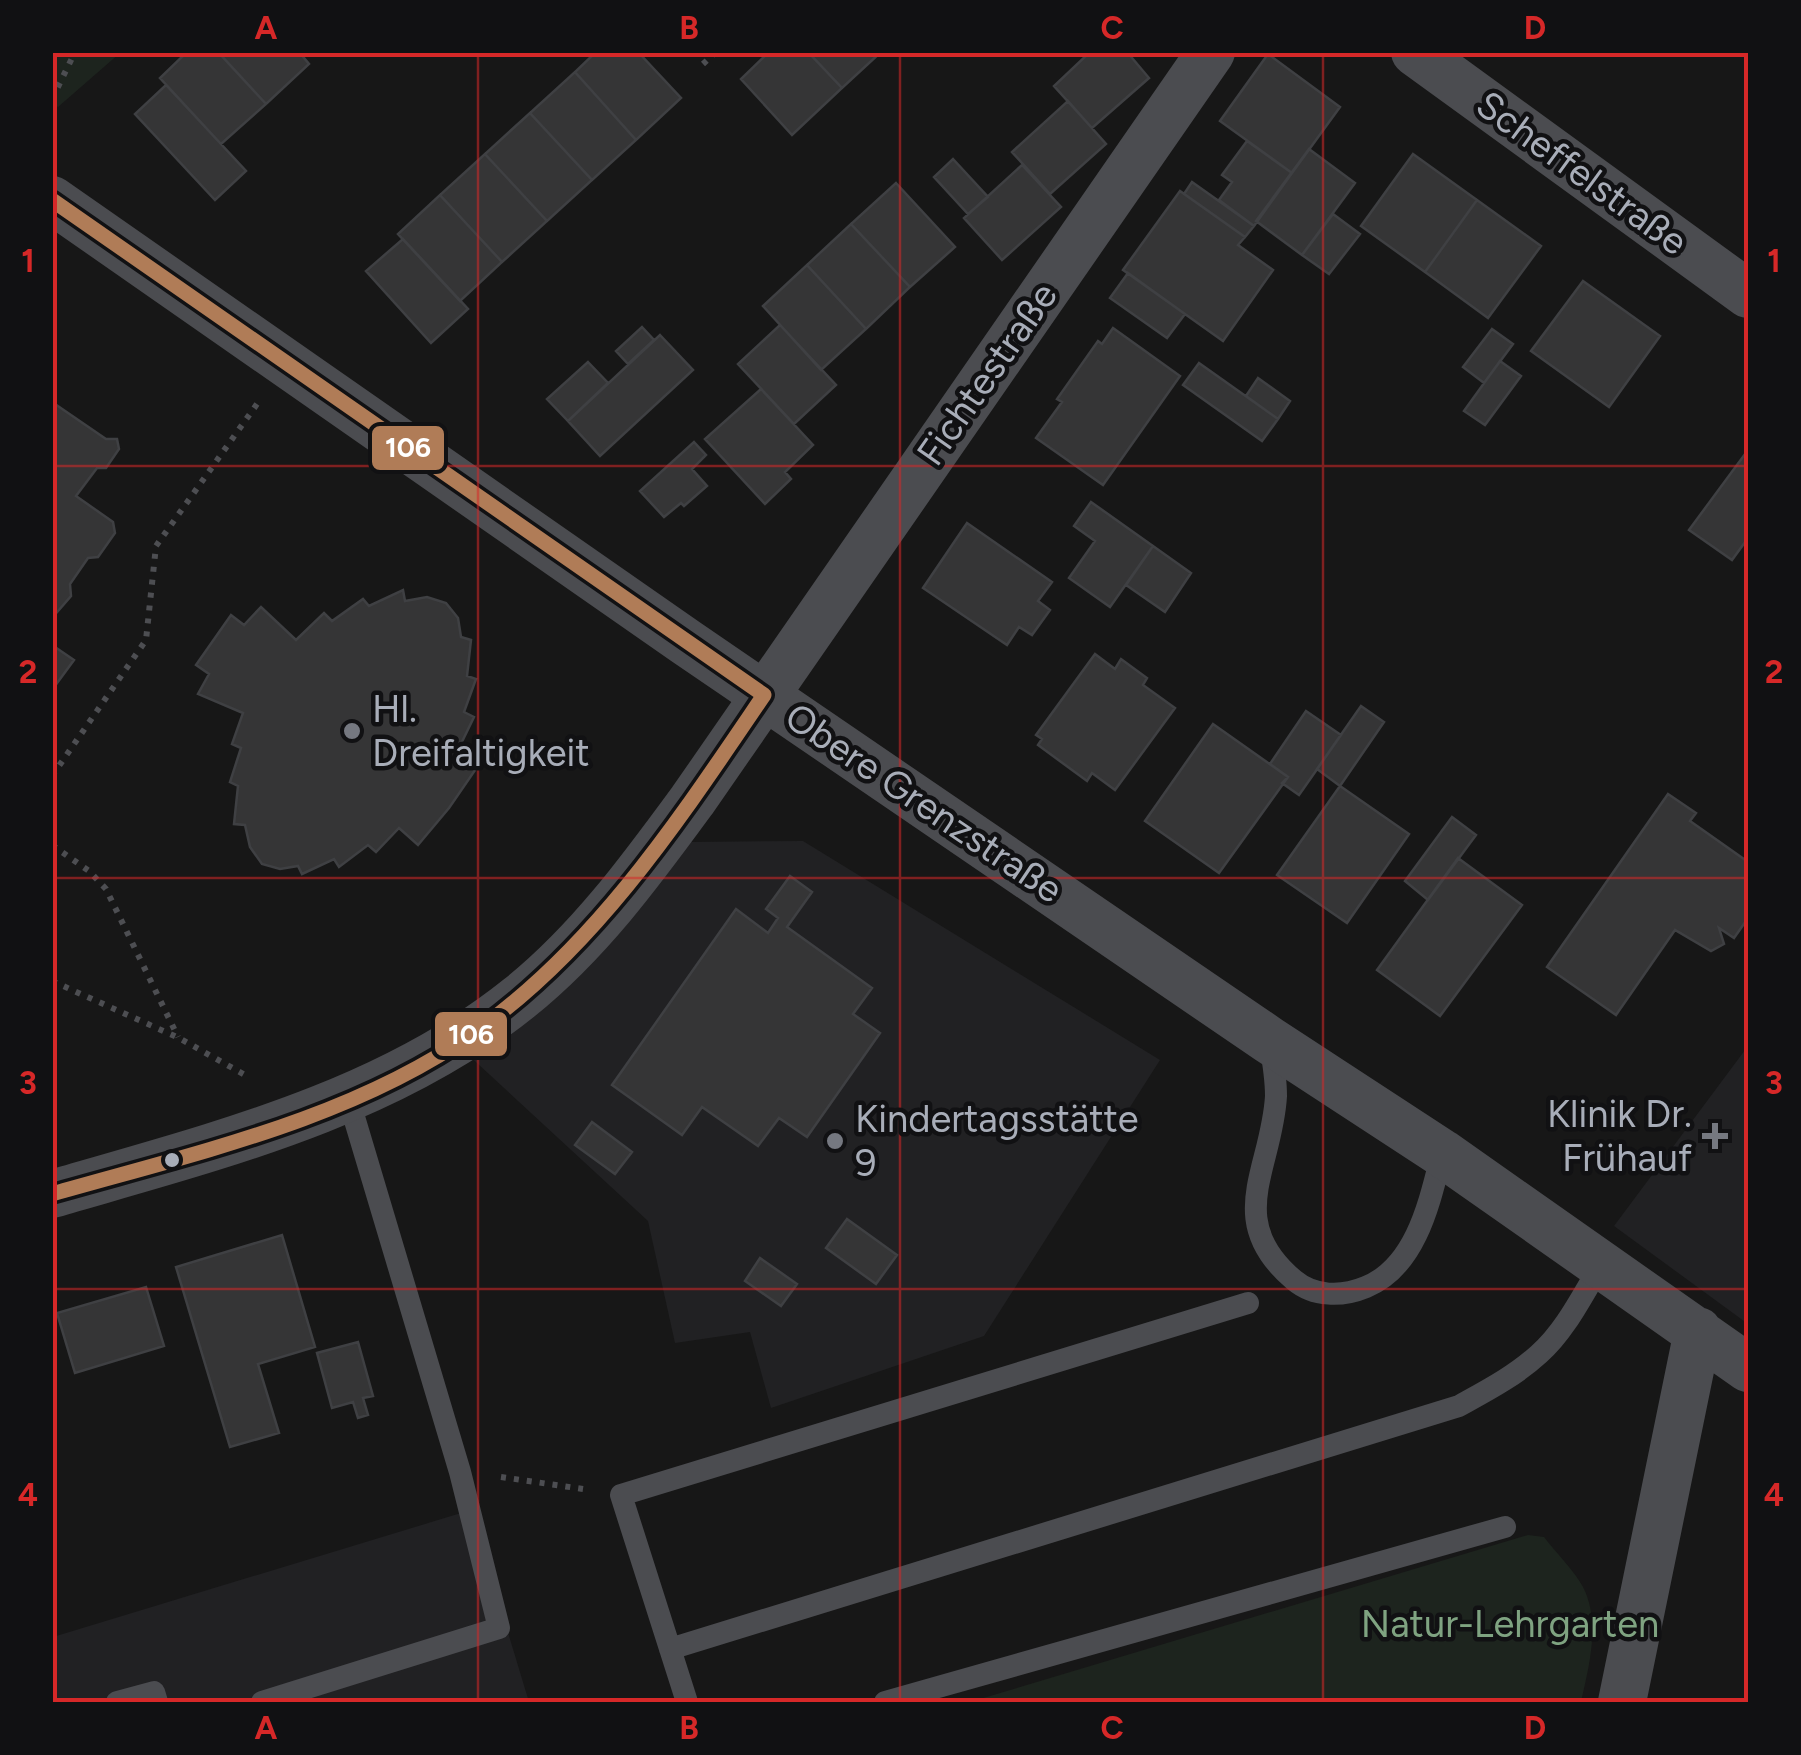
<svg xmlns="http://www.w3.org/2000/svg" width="1801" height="1755" viewBox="0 0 1801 1755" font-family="Figtree,sans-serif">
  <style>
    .built { fill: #212123 }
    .green { fill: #1d241e }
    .building { fill: #353536; stroke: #3f4043; stroke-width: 2.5 }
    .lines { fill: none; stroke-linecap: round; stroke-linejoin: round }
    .path { stroke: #4d4e52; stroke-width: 6; stroke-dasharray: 5 8; stroke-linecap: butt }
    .lane { stroke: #4b4c50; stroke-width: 22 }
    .street { stroke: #4b4c50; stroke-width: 48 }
    .bus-1-casing { stroke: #111113; stroke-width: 22 }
    .bus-1 { stroke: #b07c57; stroke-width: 15 }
    .grid { fill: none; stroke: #d62828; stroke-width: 2.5; stroke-opacity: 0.55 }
    .poi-dot { fill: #757880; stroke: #111113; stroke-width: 4 }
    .bus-dot { fill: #a8adb8; stroke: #111113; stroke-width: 4 }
    .labels { text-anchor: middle; stroke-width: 9; stroke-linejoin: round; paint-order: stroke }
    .street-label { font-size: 38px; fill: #a8adb8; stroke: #111113 }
    .poi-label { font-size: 38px; fill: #a8adb8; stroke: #111113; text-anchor: start }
    .park-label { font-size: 38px; fill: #7fa381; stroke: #111113 }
    .line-badge { stroke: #111113; stroke-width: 4 }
    .badge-label { font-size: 28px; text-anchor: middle; font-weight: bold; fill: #fff }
    .neatline { fill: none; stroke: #d62828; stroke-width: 4 }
    .grid-label { font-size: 32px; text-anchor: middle; font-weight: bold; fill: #d62828 }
  </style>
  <rect width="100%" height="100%" fill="#171717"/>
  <path class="built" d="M803,841L1160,1060L984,1336L771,1408L750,1332L675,1343L648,1221L464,1051L691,842Z
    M1748,1046V1324L1614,1226Z
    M471,1510L529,1702H53V1637Z"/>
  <path class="green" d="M52,53L53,52L120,53L58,107L53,103Z
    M1528,1535L1544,1537C1556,1553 1573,1569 1583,1587C1601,1622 1589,1666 1581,1702H970Z"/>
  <path class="building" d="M187,52H218L266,104L221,144L160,78Z
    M218,52H299L309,64L266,104Z
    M596,52H638L681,98L636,140L575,72Z
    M769,52H808L842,88L792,135L741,79Z
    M808,52H881L842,88Z
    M1090,52H1127L1149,78L1092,128L1054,86Z
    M1268,54L1340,107L1292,173L1220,121Z
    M575,72L636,140L592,180L530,113Z
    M166,85L246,171L215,200L135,114Z
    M1068,101L1106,144L1050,194L1012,152Z
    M530,113L592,180L547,221L485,154Z
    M1247,141L1292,173L1254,226L1219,200L1232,182L1222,175Z
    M1309,149L1355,183L1302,255L1256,221Z
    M485,154L547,221L502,262L440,195Z
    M1413,154L1477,200L1425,272L1361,226Z
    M953,159L988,197L968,214L934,177Z
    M1022,165L1061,207L1002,260L964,218Z
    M1192,182L1254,226L1245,237L1184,194Z
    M896,183L955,247L910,287L851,224Z
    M1180,191L1245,237L1238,245L1273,270L1223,341L1123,270Z
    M440,195L502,262L460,301L398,234Z
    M1477,200L1541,246L1488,318L1425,272Z
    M1333,214L1360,234L1329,274L1302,255Z
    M851,224L910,287L866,329L807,265Z
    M403,239L468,309L431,343L366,271Z
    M807,265L866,329L821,370L763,306Z
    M1128,273L1185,314L1167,338L1110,298Z
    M1583,281L1660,336L1609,407L1531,351Z
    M780,325L836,385L794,424L738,364Z
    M642,327L654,340L628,364L616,351Z
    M1113,328L1180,376L1103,485L1036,438L1062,402L1057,399L1098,341L1102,344Z
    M1492,329L1513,344L1484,383L1463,367Z
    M660,335L693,370L600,456L568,421Z
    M1500,361L1521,376L1485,425L1464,411Z
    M588,362L608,383L568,421L547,399Z
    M1199,363L1278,419L1262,441L1183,385Z
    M1258,378L1290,401L1278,419L1246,396Z
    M761,389L813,445L785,472L791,479L765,504L705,439Z
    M52,402L106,439H117L119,449L106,468H97L76,496L113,522L115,533L98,557L88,558L70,584L71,596L52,618Z
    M694,442L706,455L692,469L707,486L684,506L681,503L664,517L640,491Z
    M1748,450V538L1732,560L1689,530Z
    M1091,502L1153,546L1110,607L1069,578L1095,541L1074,526Z
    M967,523L1052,582L1038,601L1050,610L1032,635L1019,627L1007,645L923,588Z
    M1153,546L1191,573L1165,612L1126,585Z
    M403,590L405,601L427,597L446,603L458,618L461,637L471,640L467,676L476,679L464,712L474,717L458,750L480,763L449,808L418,845L399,828L376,852L368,845L339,867L334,859L302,874L298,866L280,869L262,864L250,847L245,825L234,824L238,786L230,782L241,748L232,744L243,713L198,694L209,674L196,665L231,615L244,625L261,607L296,640L324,613L332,621L363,599L369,606Z
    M52,645L74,660L52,690Z
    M1095,654L1115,669L1121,659L1147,678L1143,685L1175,708L1115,790L1092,773L1087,781L1038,745L1042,739L1036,735Z
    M1361,706L1384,722L1340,786L1317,769Z
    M1306,711L1341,735L1299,795L1282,783L1288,777L1270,764Z
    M1213,724L1288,777L1219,873L1145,821Z
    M1340,786L1409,834L1347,923L1277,875Z
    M1668,794L1696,813L1690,821L1748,862V918L1734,938L1719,928L1724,944L1711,951L1675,930L1616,1015L1547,967Z
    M1452,817L1476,835L1428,900L1405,881Z
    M1458,858L1522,905L1440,1016L1377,970Z
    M790,876L812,892L787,927L872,988L853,1014L880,1033L807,1137L779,1118L758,1146L702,1107L682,1135L612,1085L736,909L768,933L778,918L766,909Z
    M592,1122L632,1152L615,1174L575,1145Z
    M847,1219L897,1255L876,1284L826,1248Z
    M282,1235L315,1347L258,1364L279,1433L230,1447L176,1267Z
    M760,1258L797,1284L781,1306L745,1281Z
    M146,1287L164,1346L75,1373L57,1313Z
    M358,1342L373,1396L363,1398L368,1415L358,1418L353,1402L332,1408L317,1353Z"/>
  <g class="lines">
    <path class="path" d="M703,64L716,52
      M52,99L75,52
      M52,776L146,640L156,546L257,404
      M52,845L89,871L106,889L178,1037
      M52,981L179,1038L245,1075L246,1079
      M501,1477L583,1489"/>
    <path class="lane" d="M1270,1043C1273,1060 1276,1079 1276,1096C1272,1169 1223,1220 1294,1280C1314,1297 1342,1297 1366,1287C1417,1266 1430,1200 1442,1153
      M670,1649L1459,1406C1486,1391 1515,1376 1539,1354C1566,1330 1583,1294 1602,1263
      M117,1702L154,1692L157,1702
      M262,1702L499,1628L460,1472L348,1097
      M687,1702L621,1495L1248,1303
      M885,1702L1505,1527"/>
    <path class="street" d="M1415,52L1748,294
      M52,200L686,642L1269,1040L1442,1153L1748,1368
      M52,1194C213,1147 386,1105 519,998C589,942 642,869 694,798L1211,52
      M1622,1702L1698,1331"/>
    <defs>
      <path id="bus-1" d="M52,200L764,695
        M52,1194C195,1153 352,1119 475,1032C597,946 681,817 764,695"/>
    </defs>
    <use href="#bus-1" class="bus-1-casing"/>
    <use href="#bus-1" class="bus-1"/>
  </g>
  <path class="grid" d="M478,52V1702M900,52V1702M1323,52V1702M52,466H1748M52,878H1748M52,1289H1748"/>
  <g class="poi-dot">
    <circle cx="352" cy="731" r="10"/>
    <path d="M1710 1121h10v10h10v10h-10v10h-10v-10h-10v-10h10z"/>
    <circle cx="835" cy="1141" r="10"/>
  </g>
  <circle class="bus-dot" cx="172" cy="1160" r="9"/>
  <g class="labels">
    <g class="street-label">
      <text transform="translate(1582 173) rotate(36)" y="13">Scheffelstraße</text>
      <text transform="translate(987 374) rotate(-55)" y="13">Fichtestraße</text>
      <text transform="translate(924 803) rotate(34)" y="13">Obere Grenzstraße</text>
    </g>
    <g class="poi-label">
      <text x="372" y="722">Hl.<tspan x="372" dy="44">Dreifaltigkeit</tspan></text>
      <text x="1692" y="1127" text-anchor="end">Klinik Dr.<tspan x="1692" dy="44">Frühauf</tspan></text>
      <text x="855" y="1132">Kindertagsstätte<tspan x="855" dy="44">9</tspan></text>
    </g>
    <g class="park-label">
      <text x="1510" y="1637">Natur-Lehrgarten</text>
    </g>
  </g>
  <g class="line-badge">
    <rect x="370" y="424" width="76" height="48" rx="10" fill="#b07c57"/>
    <rect x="433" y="1010" width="76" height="48" rx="10" fill="#b07c57"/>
  </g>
  <g class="badge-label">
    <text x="408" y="457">106</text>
    <text x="471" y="1044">106</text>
  </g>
  <rect width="1801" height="1755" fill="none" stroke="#111113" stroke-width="110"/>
  <rect x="55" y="55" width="1691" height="1645" class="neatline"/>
  <g class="grid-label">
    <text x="266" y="39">A</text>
    <text x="689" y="39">B</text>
    <text x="1112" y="39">C</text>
    <text x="1535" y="39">D</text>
    <text x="28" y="272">1</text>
    <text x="1774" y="272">1</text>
    <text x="28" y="683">2</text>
    <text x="1774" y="683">2</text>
    <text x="28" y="1094">3</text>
    <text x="1774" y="1094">3</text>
    <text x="28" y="1506">4</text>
    <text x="1774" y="1506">4</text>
    <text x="266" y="1739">A</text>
    <text x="689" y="1739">B</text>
    <text x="1112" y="1739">C</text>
    <text x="1535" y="1739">D</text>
  </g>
</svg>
